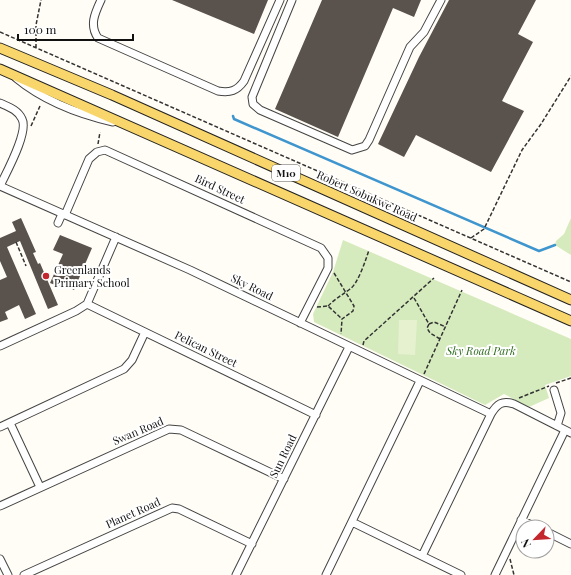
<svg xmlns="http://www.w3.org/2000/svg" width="571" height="575" viewBox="0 0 571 575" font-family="'Playfair Display',serif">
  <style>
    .green { fill: #d5ebbd }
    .pitch { fill: #e6f2cf }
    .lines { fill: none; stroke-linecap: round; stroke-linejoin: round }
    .stream { stroke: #3f96cf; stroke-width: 2.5 }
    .building { fill: #5a524d }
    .minor-casing { stroke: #444; stroke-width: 9 }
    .major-casing { stroke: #222; stroke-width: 11 }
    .path { stroke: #333; stroke-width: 1.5; stroke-dasharray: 4 2; stroke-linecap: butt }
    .minor { stroke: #fff; stroke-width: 7 }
    .major { stroke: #f9d66b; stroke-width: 9 }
    .poi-dot { fill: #c4262e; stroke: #fff; stroke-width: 1.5 }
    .labels { text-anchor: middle; stroke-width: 4; stroke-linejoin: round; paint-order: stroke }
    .shield { fill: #fff; stroke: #585858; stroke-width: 1 }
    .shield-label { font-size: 10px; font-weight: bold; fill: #111 }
    .street-label { font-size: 11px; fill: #111; stroke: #fff }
    .poi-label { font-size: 11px; fill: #111; stroke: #fff; text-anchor: start }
    .park-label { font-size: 11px; font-style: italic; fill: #2f6b1f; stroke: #fff }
  </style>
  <rect width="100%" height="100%" fill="#fffdf5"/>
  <path class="green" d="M571,218V255L555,245L556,241L564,234Z
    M343,240L571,339V376L545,385L549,398L529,407L504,394L485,405L314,322L313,314L333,272Z"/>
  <path class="pitch" d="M399,320H417L415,355L398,354Z"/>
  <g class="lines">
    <path class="stream" d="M233,116L234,119L539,251L555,245"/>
  </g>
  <path class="building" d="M172,0H268L254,34Z
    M322,0H421L414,17L393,8L338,137L275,109Z
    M449,0H536L518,34L533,42L502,101L524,111L491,172L416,135L404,157L378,144L419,57Z
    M21,218L36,252L33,253L38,264L40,263L58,305L48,309L20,241L7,247L36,314L25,319L19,305L5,312L8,319L0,322V280L7,277L0,261V238L16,231L12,222Z
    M60,235L92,248L74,290L65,285L63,288L50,283L63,254L53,250Z"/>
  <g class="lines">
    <defs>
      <path id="minor" d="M101,0C95,13 89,25 98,38L218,91C230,93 237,91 244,81L280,0
        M292,0L252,97L253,104L260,110L352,150L365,146L369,140L410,47L424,32L441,0
        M16,78C44,101 78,114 113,122
        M0,103C9,107 18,110 22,119C29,132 6,173 0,186L190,270L491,414
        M65,215L89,159L97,152L105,150L321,248L328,258V268L300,323
        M58,223L62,214
        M87,304L316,415
        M0,346L76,311L87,304L116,237
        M554,390L561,413L557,426
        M10,423L40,487
        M0,427L124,369L132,360L145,332
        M0,506L169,429L181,430L284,479
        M521,520L536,527
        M352,522L461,575
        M547,532L571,544
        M422,556L491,414C497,404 502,400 514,404L571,433
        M0,559L8,575
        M24,575L172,508L179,509L252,544
        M236,575L349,347
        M326,575L420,381
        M495,575L565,430"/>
      <path id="major" d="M0,48L112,95L571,300
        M0,69L571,321"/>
    </defs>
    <use href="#minor" class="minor-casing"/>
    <use href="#major" class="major-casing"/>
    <path class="path" d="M0,32L571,282
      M36,48V25L41,0
      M31,126L40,106
      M98,144L100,132
      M471,238L484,229L522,150L541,124L571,76
      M16,242L26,266
      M334,273L354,306L353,311L342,319L341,334
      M414,298L429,324L427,328L430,333L440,339
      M328,306C335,299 342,295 350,289C358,284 366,259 369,250
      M317,307L328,306L342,319
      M429,324L434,322L446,327
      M363,345L364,341L434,278
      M424,374L462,290
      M556,383L571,378
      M519,398L549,386
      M510,559L514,575"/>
    <use href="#minor" class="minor"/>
    <use href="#major" class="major"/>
  </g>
  <circle class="poi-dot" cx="46" cy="276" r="4"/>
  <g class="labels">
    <rect class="shield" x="272" y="165" width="28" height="16" rx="3"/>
    <g class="shield-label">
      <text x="286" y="177">M10</text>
    </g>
    <g class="street-label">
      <text transform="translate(220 189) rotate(25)" y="4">Bird Street</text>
      <text transform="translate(367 196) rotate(24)" y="4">Robert Sobukwe Road</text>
      <text transform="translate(252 287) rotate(26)" y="4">Sky Road</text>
      <text transform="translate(206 349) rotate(26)" y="4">Pelican Street</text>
      <text transform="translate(138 431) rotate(-23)" y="4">Swan Road</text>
      <text transform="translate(283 456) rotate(-64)" y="4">Sun Road</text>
      <text transform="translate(133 513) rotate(-24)" y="4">Planet Road</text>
    </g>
    <g class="poi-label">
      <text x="54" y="274">Greenlands<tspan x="54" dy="13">Primary School</tspan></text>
    </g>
    <g class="park-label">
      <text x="481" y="355">Sky Road Park</text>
    </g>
  </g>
  <g transform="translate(535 539) rotate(245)"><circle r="19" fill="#ffffff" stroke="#a0a0a0"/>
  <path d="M0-3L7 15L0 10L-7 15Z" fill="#c4262e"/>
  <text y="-6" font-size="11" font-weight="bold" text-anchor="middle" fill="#111111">N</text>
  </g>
  <path d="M18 34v6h115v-6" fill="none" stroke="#111111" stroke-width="2"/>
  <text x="24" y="34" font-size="12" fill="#111111" stroke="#ffffff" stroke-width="3" paint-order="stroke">100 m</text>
</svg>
